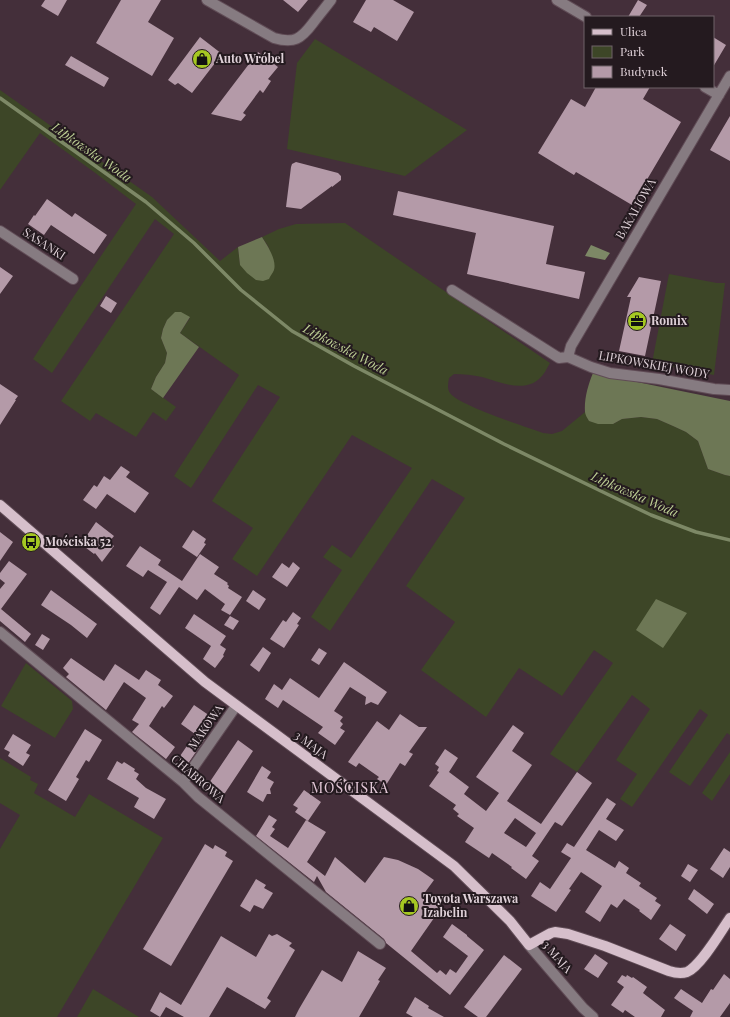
<svg xmlns="http://www.w3.org/2000/svg" width="730" height="1017" viewBox="0 0 730 1017" font-family="'Playfair Display',serif">
  <style>
    .green { fill: #3d4627 }
    .forest { fill: #6d7755 }
    .water { fill: #7d8866 }
    .lines { fill: none; stroke-linecap: round; stroke-linejoin: round }
    .stream { stroke: #7d8866; stroke-width: 3.5 }
    .building { fill: #b49aa8; fill-rule: evenodd }
    .minor-casing { stroke: #604c56; stroke-width: 12 }
    .major-casing { stroke: #604c56; stroke-width: 12 }
    .minor { stroke: #867b81; stroke-width: 10 }
    .major { stroke: #d6bfcb; stroke-width: 10 }
    .labels { text-anchor: middle; stroke-width: 4; stroke-linejoin: round; paint-order: stroke }
    .poi-label { font-size: 12px; font-weight: bold; fill: #dfd1d8; stroke: #241a1f; text-anchor: start }
    .street-label { font-size: 12px; fill: #dfd1d8; stroke: #241a1f }
    .water-label { font-size: 13px; font-style: italic; fill: #bdcf94; stroke: #241a1f }
    .quarter-label { font-size: 14px; letter-spacing: 1px; fill: #e4c9d8; stroke: #241a1f }
  </style>
  <rect width="100%" height="100%" fill="#442f3a"/>
  <path class="green" d="M315,39L467,130L405,176L287,149L297,63Z
    M0,90L152,197L220,261L238,247L240,265L273,260L268,246L262,237L279,229L296,224L345,223L550,363C547,368 544,375 539,379C523,393 500,382 482,377C473,375 463,374 454,374L449,378C448,383 447,389 450,393C458,405 526,427 543,433L552,434L562,431L585,412L589,421L613,424L622,419L641,417L657,419L673,426L686,432L698,441L708,469L725,475L730,476V735L727,733L690,786L669,772L708,715L700,709L632,807L620,799L637,774L616,760L650,709L632,695L577,772L550,754L613,663L594,650L562,696L519,668L486,717L421,670L455,622L406,586L465,498L432,479L330,631L311,617L342,570L323,557L332,545L351,558L412,468L352,435L257,576L232,559L253,528L212,501L280,397L258,385L191,488L174,476L239,375L180,333L190,318L167,320L163,329L161,338L167,353L165,363L156,377L151,389L176,407L166,421L153,412L136,437L96,413L90,421L61,401L174,234L155,219L52,373L33,359L72,299L136,204L94,172L40,133L0,190Z
    M669,274L717,283H725L714,375L652,363Z
    M26,663L72,701L73,709L55,738L1,706Z
    M730,752V774L712,801L702,793Z
    M0,758L31,777L30,780L38,784L34,793L75,817L89,794L163,838L57,1017H0V849L20,815L0,803Z
    M93,989L139,1017H77Z"/>
  <path class="forest" d="M262,237C267,245 277,260 274,270C273,273 270,276 269,279L263,281L256,280L247,273L240,265L238,247Z
    M175,312H181L190,317L180,333L199,347L163,398L151,389L156,377L165,363L167,353L161,338L163,329L167,320Z
    M593,373L730,401V476L725,475L708,469L698,441L686,432L673,426L657,419L641,417L622,419L613,424H598L589,421C587,418 585,414 585,412C584,399 588,385 593,373Z
    M656,599L687,613L663,648L636,630Z"/>
  <path class="water" d="M591,245L610,253L605,260L585,256Z"/>
  <g class="lines">
    <path class="stream" d="M0,98L146,202L194,243L241,290L292,331L354,366L504,444L607,494L651,515L696,532L730,540"/>
  </g>
  <path class="building" d="M45,0H67L58,16L41,6Z
    M121,0H161L148,22L174,38L152,76L96,43Z
    M283,0H308L298,12Z
    M366,0H393L414,12L397,41L374,27L371,32L353,22Z
    M638,0L647,5L639,17H628Z
    M200,37L222,54L192,93L178,83L175,85L168,80Z
    M713,37L726,45L713,67Z
    M258,52L278,67L268,79L271,81L263,93L260,90L243,113L246,115L241,121L211,114Z
    M71,56L109,78L104,87L65,65Z
    M596,87H650L643,99L681,122L632,205L576,172L574,175L538,153L571,99L585,107Z
    M730,116V161L710,150Z
    M296,162L338,173L341,176V180L332,187V186L301,209L286,207L291,167L292,164Z
    M398,191L554,226L546,264L585,272L579,299L467,274L476,233L393,215Z
    M47,199L72,217L75,213L107,235L94,254L51,225L44,235L28,224L34,215L35,216Z
    M0,267L13,276L0,294Z
    M639,277L661,281L645,356L619,351L631,297H627Z
    M106,296L117,303L111,313L100,306Z
    M0,384L18,396L15,400H16L0,425Z
    M121,466L130,472L126,477L149,493L135,513L107,494L96,509L83,500L94,485L97,487L104,476L110,480Z
    M96,522L114,536L109,542L114,546L102,562L95,553L94,554L81,544Z
    M193,530L206,539L204,543L206,544L197,557L182,547Z
    M0,532L13,542L0,561Z
    M140,546L161,560L158,565L182,581L200,554L219,567L214,574L228,583L227,584L229,586L228,588L242,597L230,615L221,610L225,604L205,589L197,600L179,587L160,615L150,608L167,582L148,570L143,577L126,566Z
    M9,561L27,574L1,609L31,634L25,642L0,621V589L5,583L0,579V573Z
    M293,562L300,568L287,587L272,577L282,563L289,568Z
    M51,590L97,624L87,638L71,625L41,605Z
    M253,590L266,599L259,610L246,601Z
    M293,612L301,618L297,624L299,625L284,648L270,639L283,620L286,622Z
    M194,614L226,636L220,645L226,649L223,655L224,656L215,668L203,659L211,646L185,628Z
    M230,616L239,621L233,630L224,625Z
    M42,634L50,639L43,650L35,645Z
    M263,647L271,653L259,672L250,665Z
    M319,648L327,653L319,665L311,660Z
    M71,658L104,681L115,664L139,680L146,670L161,680L158,685L173,696L164,708L162,706L149,726L175,747L166,759L132,732L139,724L132,720L146,698L124,682L106,710L66,677L69,674L63,668Z
    M344,662L387,692L378,705L371,702L365,705L366,697L350,687L334,711L343,717L340,721L343,724L340,728L345,731L335,745L318,733L323,727L283,700L278,708L265,699L274,684L282,690L290,678L319,698Z
    M194,705L213,718L201,736L205,739L187,765L178,759L195,734L181,724Z
    M400,714L419,727H427L409,752L413,754L405,766L400,763L386,785L377,779L379,777L359,763L356,767L348,762L377,721L389,730Z
    M513,725L524,733L512,751L532,765L507,801L541,824L577,772L592,783L562,826L555,822L532,856L539,861L526,879L511,868L512,867L492,853L489,858L465,842L474,828L457,816L459,814L453,809L456,805L429,786L439,772L437,771L439,767L435,764L445,749L458,758L449,772L469,787L464,794L486,811L499,793L476,777ZM515,818L536,833L526,847L504,833Z
    M85,729L102,740L89,762L86,760L76,777L79,779L66,801L48,790Z
    M13,734L31,745L26,753L30,755L23,766L8,756L10,752L4,749Z
    M238,740L253,751L223,796L207,786Z
    M117,761L122,764L124,762L135,769L134,771L139,774L136,779L146,788L166,799L154,819L134,807L139,798L107,779Z
    M262,766L271,772L267,778L274,782L270,789L271,794H267L263,802L247,792Z
    M304,790L321,802L308,821L295,812L298,808L293,805Z
    M607,798L616,804L606,819L624,830L616,841L599,830L586,850L615,868L619,861L629,868L626,873L641,883L639,886L657,898L655,901L661,905L651,920L639,911L640,910L624,899L617,908L611,904L600,922L585,912L602,886L581,872L569,889L571,890L556,912L531,896L540,882L550,889L571,858L561,852L567,843L574,847Z
    M269,815L277,820L272,827L275,829L270,836L288,848L306,820L326,832L307,862L325,876L335,857L365,883L384,857L398,860L418,869L434,880L423,895L441,908L411,951L437,973L440,970L446,975L450,969L456,973L468,956L443,937L452,924L467,935V936L484,950L450,995L386,943L384,939L326,892L317,876L314,882L256,836Z
    M205,844L213,849L215,845L227,852L225,856L233,861L171,966L143,949Z
    M724,848L730,852V867L723,878L710,869Z
    M688,864L698,870L690,882L681,876Z
    M256,879L266,885L264,888L273,893L263,909L254,905L250,912L240,906Z
    M694,889L714,904L707,914L688,899Z
    M670,924L686,935L676,951L659,939Z
    M269,934L272,936L277,934L292,943L289,946L295,950L267,998L271,1001L265,1009L227,987L209,1017H184L166,1007L160,1017L150,1011L160,992L181,1005L221,936L256,957Z
    M358,951L386,968L378,980L380,981L359,1017H295L299,1009L322,970L342,982Z
    M595,954L608,963L598,978L584,969Z
    M504,955L522,969L486,1017H478L464,1007Z
    M724,974L730,979V1003L720,1017H690L693,1011L674,998L681,989L702,1003L711,989L713,990Z
    M622,975L626,977L627,975L632,978L633,977L647,987L643,993L665,1010L661,1017H635L625,1010L623,1013L611,1005L624,987L617,982Z
    M415,997L429,1006L428,1008L444,1017H413L406,1013Z"/>
  <g class="lines">
    <defs>
      <path id="minor" d="M207,0L274,38C294,44 301,39 313,23C319,15 325,8 331,0
        M557,0L586,17
        M705,87L719,95
        M0,231L73,279
        M452,290L559,358L568,357L591,367L610,373L659,379L714,389L730,390
        M568,357L571,346L730,76
        M0,632L183,782L198,797L380,944
        M183,782L236,706
        M529,945L583,1008L593,1017"/>
      <path id="major" d="M0,505L205,682L454,866L510,921L529,945L551,933L555,932L568,934L605,946L669,971C675,973 681,974 687,972C701,966 721,931 730,918"/>
    </defs>
    <use href="#minor" class="minor-casing"/>
    <use href="#major" class="major-casing"/>
    <use href="#minor" class="minor"/>
    <use href="#major" class="major"/>
  </g>
  <defs>
    <symbol id="shop-disc" viewBox="-11 -11 22 22"><circle r="9.5" fill="#a5c822" stroke="#241a1f"/><path d="M-5-2.5h2.3a2.7 3.5 0 0 1 5.4 0H5L5.5 6h-11ZM-1.5-2.5h3a1.5 2.3 0 0 0-3 0Z" fill="#111"/></symbol>
    <symbol id="office-disc" viewBox="-11 -11 22 22"><circle r="9.5" fill="#a5c822" stroke="#241a1f"/><path d="M-6-3h4V-5.5h4V-3h4V5H-6ZM-1-4.5V-3h2v-1.5ZM-6 0V1H6V0Z" fill="#111"/></symbol>
    <symbol id="bus-disc" viewBox="-11 -11 22 22"><circle r="9.5" fill="#a5c822" stroke="#241a1f"/><path d="M-5-6H5V4H4V6H2V4H-2V6H-4V4H-5ZM-3.5-4V0h7V-4ZM-3.5 1.2v1.5H-2V1.2ZM2 1.2v1.5H3.5V1.2Z" fill="#111"/></symbol>
  </defs>
  <g fill-rule="evenodd">
    <use href="#shop-disc" x="191" y="48" width="22" height="22"/>
    <use href="#office-disc" x="626" y="310" width="22" height="22"/>
    <use href="#bus-disc" x="20" y="531" width="22" height="22"/>
    <use href="#shop-disc" x="398" y="895" width="22" height="22"/>
  </g>
  <g class="labels">
    <g class="poi-label">
      <text x="216" y="63">Auto Wróbel</text>
      <text x="651" y="325">Romix</text>
      <text x="45" y="546">Mościska 52</text>
      <text x="423" y="903">Toyota Warszawa<tspan x="423" dy="14">Izabelin</tspan></text>
    </g>
    <g class="street-label">
      <text transform="translate(636 209) rotate(-60)" y="4">BAKALIOWA</text>
      <text transform="translate(44 244) rotate(33)" y="4">SASANKI</text>
      <text transform="translate(654 365) rotate(10)" y="4">LIPKOWSKIEJ WODY</text>
      <text transform="translate(206 727) rotate(-55)" y="4">MAKOWA</text>
      <text transform="translate(311 745) rotate(36)" y="4">3 MAJA</text>
      <text transform="translate(198 779) rotate(41)" y="4">CHABROWA</text>
      <text transform="translate(557 957) rotate(49)" y="4">3 MAJA</text>
    </g>
    <g class="water-label">
      <text transform="translate(92 152) rotate(35)" y="5">Lipkowska Woda</text>
      <text transform="translate(346 349) rotate(28)" y="5">Lipkowska Woda</text>
      <text transform="translate(635 494) rotate(24)" y="5">Lipkowska Woda</text>
    </g>
    <g class="quarter-label">
      <text x="350" y="793">MOŚCISKA</text>
    </g>
  </g>
  <rect x="584" y="16" width="130" height="72" fill="#241a1f" stroke="#6f6369"/>
  <rect x="592" y="29" width="20" height="6" fill="#d6bfcb" stroke="#6f6369"/>
  <text x="620" y="36" font-size="12" fill="#dfd1d8">Ulica</text>
  <rect x="592" y="46" width="20" height="12" fill="#3d4627" stroke="#6f6369"/>
  <text x="620" y="56" font-size="12" fill="#dfd1d8">Park</text>
  <rect x="592" y="66" width="20" height="12" fill="#b49aa8" stroke="#6f6369"/>
  <text x="620" y="76" font-size="12" fill="#dfd1d8">Budynek</text>
</svg>
